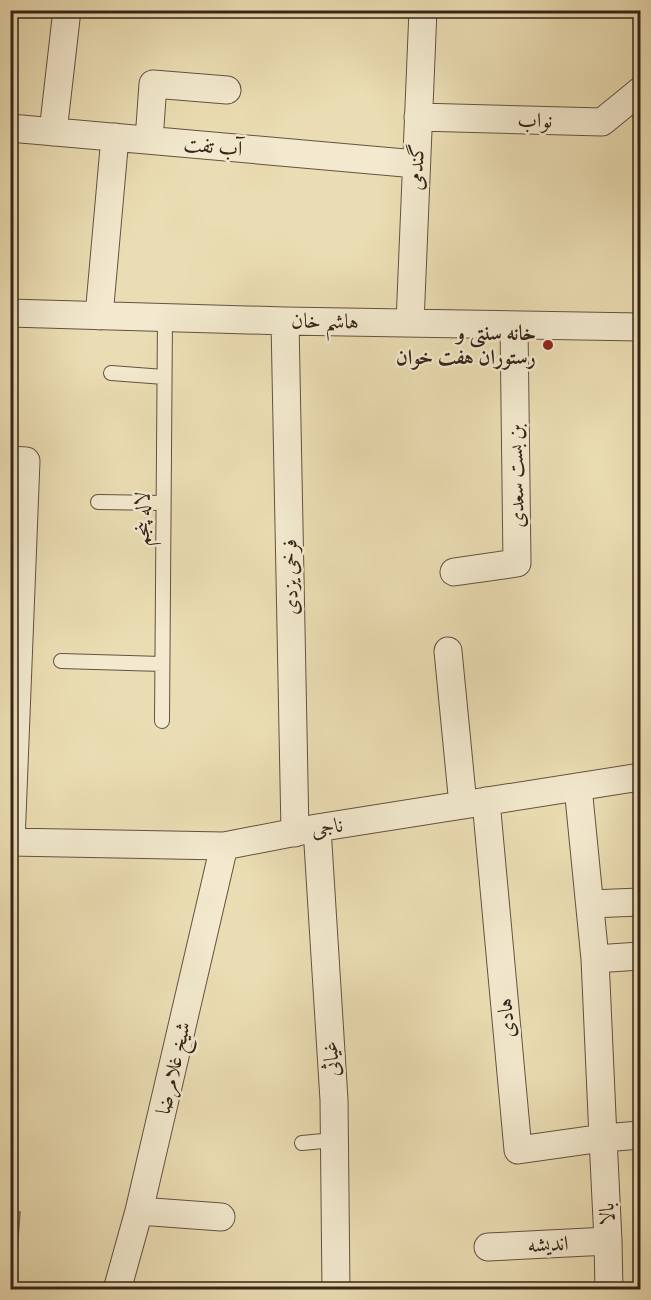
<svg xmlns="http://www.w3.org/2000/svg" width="651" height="1300" viewBox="0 0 651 1300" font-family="'IM FELL English',Amiri,serif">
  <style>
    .green { fill: #bdbf89; stroke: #7a7252; stroke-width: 1.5 }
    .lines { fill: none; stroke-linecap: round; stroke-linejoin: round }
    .service-casing { stroke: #645240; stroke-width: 16 }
    .minor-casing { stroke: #645240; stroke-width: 29 }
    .service { stroke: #f2e9ce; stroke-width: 14 }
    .minor { stroke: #f2e9ce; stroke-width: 27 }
    .poi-dot { fill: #8f2418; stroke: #f2e9ce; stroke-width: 2 }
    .labels { text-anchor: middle; stroke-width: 5; stroke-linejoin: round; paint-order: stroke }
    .street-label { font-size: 21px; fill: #37241a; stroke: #f2e9ce }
    .poi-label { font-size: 21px; font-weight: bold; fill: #37241a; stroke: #f2e9ce; text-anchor: end }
  </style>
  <rect width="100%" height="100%" fill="#ebddb3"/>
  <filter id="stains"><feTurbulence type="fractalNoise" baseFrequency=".00333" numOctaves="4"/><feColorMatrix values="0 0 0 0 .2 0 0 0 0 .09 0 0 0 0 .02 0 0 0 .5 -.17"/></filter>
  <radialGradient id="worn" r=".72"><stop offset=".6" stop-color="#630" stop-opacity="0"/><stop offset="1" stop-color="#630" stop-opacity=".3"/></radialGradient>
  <path class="green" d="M11,1211L20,1212L14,1290L10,1289Z"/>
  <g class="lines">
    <defs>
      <path id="service" d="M111,373L164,377
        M98,502L163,503
        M61,661L162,664
        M162,721L165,317
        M302,1143L334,1140"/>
      <path id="minor" d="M418,117L602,122L640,91
        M10,128L416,164
        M53,132L67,10
        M149,140L153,84L227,90
        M10,313L285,321L640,327
        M99,316L115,137
        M285,321L295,833
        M410,323L423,10
        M10,460L26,461L11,842
        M454,572L517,563L514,325
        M448,651L463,805
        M578,787L595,959L603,1138L640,1135
        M486,801L518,1150L603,1138L608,1241L609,1290
        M317,828L334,1100L336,1290
        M10,842L224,846L317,828L640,777
        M590,904L640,902
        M595,959L640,956
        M139,1211L221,1217
        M488,1247L608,1241
        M117,1290L139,1211L224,846"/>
    </defs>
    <use href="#service" class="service-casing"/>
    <use href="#minor" class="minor-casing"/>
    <use href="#service" class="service"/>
    <use href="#minor" class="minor"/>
  </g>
  <circle class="poi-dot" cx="548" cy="345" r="6"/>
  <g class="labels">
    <g class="street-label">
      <text transform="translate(535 120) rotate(2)" y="7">نواب</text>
      <text transform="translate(213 146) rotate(5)" y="7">آب تفت</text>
      <text transform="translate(416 167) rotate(-88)" y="7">گندمی</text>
      <text transform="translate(325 321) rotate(1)" y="7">هاشم خان</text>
      <text transform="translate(516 476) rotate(-91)" y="7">بن بست سعدی</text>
      <text transform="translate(142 519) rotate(-90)" y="7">لاله پنجم</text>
      <text transform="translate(290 577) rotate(-91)" y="7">فرخی یزدی</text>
      <text transform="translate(327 827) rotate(-10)" y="7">ناجی</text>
      <text transform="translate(506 1018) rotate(-95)" y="7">هادی</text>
      <text transform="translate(331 1059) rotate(-94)" y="7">غیاثی</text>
      <text transform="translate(173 1068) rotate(-77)" y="7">شیخ غلامرضا</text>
      <text transform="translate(607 1214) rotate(-93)" y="7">بالا</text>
      <text transform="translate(548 1244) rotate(-3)" y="7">اندیشه</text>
    </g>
    <g class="poi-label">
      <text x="536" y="340">خانه سنتی و<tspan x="536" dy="24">رستوران هفت خوان</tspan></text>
    </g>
  </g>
  <rect width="651" height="1300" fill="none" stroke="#ebddb3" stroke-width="36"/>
  <rect x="12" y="12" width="627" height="1276" fill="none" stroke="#37241a" stroke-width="3"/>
  <rect x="18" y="18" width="615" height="1264" fill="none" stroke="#37241a" stroke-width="1.5"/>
  <rect width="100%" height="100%" filter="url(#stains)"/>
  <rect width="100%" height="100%" fill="url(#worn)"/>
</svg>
